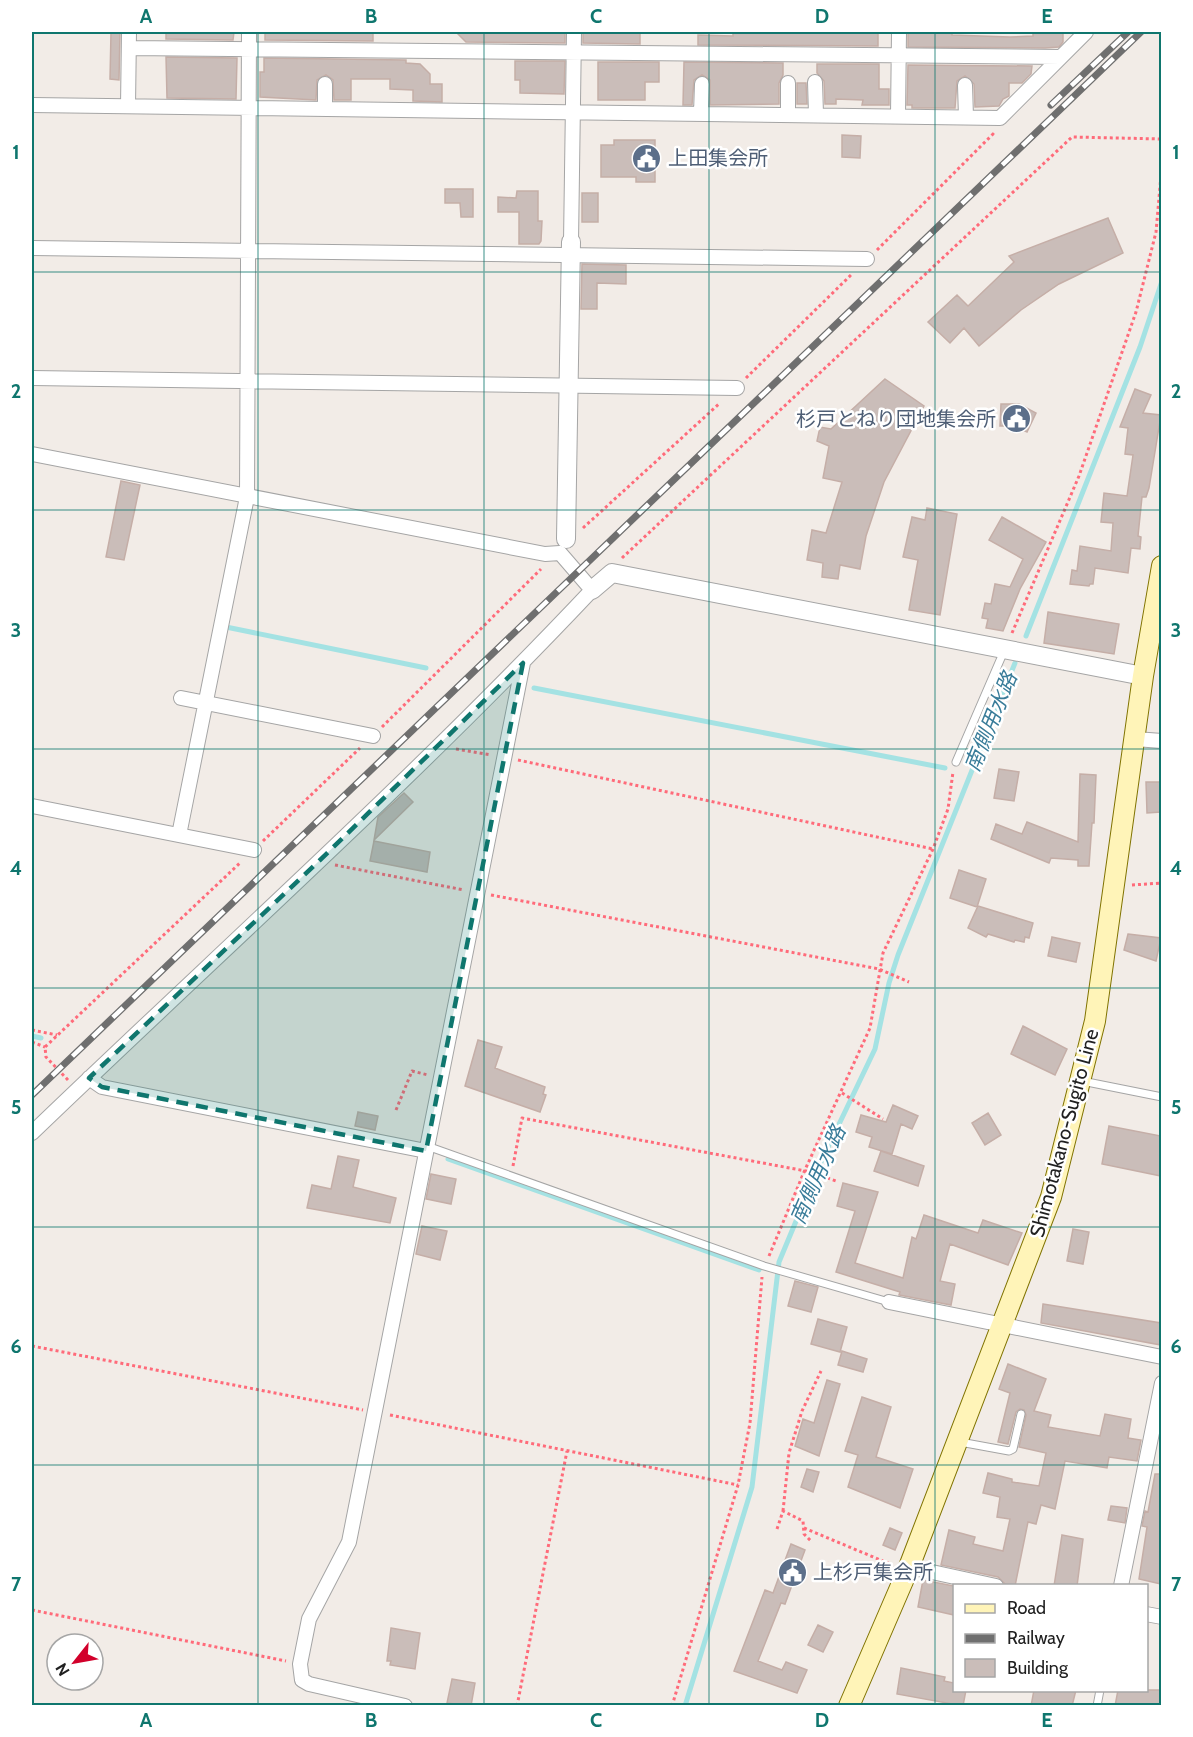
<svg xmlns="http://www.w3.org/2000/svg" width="1193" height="1737" viewBox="0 0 1193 1737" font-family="Cabin,'Noto Sans JP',sans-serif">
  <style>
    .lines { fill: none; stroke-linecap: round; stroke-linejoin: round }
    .stream { stroke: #a4e2e3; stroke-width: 5 }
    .building { fill: #cabdb9; stroke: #c5aea7; stroke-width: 1.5 }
    .service-casing { stroke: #a5a5a5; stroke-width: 9 }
    .minor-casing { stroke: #a5a5a5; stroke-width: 16 }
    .tertiary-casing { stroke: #a5a5a5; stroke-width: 20 }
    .secondary-casing { stroke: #807300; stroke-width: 22 }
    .path { stroke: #ff6b7a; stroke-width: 3; stroke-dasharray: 3 3; stroke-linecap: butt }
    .service { stroke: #fff; stroke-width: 7 }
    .minor { stroke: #fff; stroke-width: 14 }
    .tertiary { stroke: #fff; stroke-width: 18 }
    .secondary { stroke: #fff4b8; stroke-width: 20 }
    .rail-casing { stroke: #6f6f6f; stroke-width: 7 }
    .rail { stroke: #fff; stroke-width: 4.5; stroke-dasharray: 14; stroke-linecap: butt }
    .marked { fill: #0f766e; fill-opacity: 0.2; stroke: #0f766e; stroke-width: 4.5; stroke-dasharray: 12 8; stroke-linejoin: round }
    .grid { fill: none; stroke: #0f766e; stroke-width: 1.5; stroke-opacity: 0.55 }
    .labels { text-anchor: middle; stroke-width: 5; stroke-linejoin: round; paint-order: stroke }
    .service-label { font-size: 20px; fill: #4e5e75; stroke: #fff; text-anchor: start }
    .street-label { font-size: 20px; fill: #212121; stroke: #fff }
    .water-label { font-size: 21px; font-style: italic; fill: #397c99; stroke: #fff }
    .neatline { fill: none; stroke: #0f766e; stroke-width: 2 }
    .grid-label { font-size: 20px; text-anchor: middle; font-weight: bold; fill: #0f766e }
  </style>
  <rect width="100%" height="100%" fill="#f2ece7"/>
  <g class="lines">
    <path class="stream" d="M226,627L426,668
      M1026,636L1140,347L1162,281
      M534,688L945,768
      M32,1036L41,1038
      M448,1159L759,1270
      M685,1706L752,1487L779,1262L819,1166L875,1049L889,983L898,955L1015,663"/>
  </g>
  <path class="building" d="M111,32H120L119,80L110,79Z
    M166,32H234L233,40L166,39Z
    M265,32H373V41L265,40Z
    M456,32H565V43L466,42Z
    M583,32H640V44L583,43Z
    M733,32H878V46L698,45V35L733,36Z
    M908,32H952V35L1010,37L1033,36V32H1063V42L1059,47L1045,48L908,47Z
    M166,57L237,58L236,99L167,98Z
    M264,58L406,60V63L420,64L430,74V84H442V102L413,101V90L390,89V79H351V100H334L333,80L326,75L317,80L316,100L260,97V72H264Z
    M515,61H565L564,94L520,93V80H515Z
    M598,62H659V82H645V100H598Z
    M684,62L783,63V75L779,83V104L710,105V80L702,75L694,80L692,105H683Z
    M817,64H879V89H889V105H862L863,100L836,99V104H825L824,81L817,73Z
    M908,65L1032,66L1031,74L1022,83H1009V96L1003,99L999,106L975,107L974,84L965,76L957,81L955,108H912V105H907Z
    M797,83H806L807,104H797Z
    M842,135L861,136L860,158L842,157Z
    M614,140H655V182H636V177H601V145H614Z
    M445,189H473V217H461L460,203H445Z
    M517,191H538V221H542L541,241L539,244H519V212H498V197L516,198Z
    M582,193H598V222H582Z
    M1108,218L1123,253L1059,284L1021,310L979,346L964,328L950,343L928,322L957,295L968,306L1014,262L1009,256Z
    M582,264L626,265V284L597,283V309H581Z
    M885,379L924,406L884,482L866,536L860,569L840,565L838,579L822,577L823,563L807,560L812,530L826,533L842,482L823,478L829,446L817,441L820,427L831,429Z
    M1135,389L1151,395L1143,413L1161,415L1149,488L1146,497H1142L1138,536L1141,537L1140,549L1131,548L1128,573L1095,568L1093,584H1090L1089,586L1070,584L1072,570L1077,571L1080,546L1111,551L1113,523L1101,522L1104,493L1127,496L1133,455L1125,454L1128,428L1120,427Z
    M1001,404H1019L1036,413L1027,432L1014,426H1000Z
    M121,481L140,485L124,560L106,557Z
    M927,508L957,514L940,615L909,610L918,560L903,557L912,517L925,520Z
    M1002,517L1046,542L1020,589L1003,631L986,628L988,619L982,618L985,603L991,604L995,584L1010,587L1023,559L989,540Z
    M1048,612L1119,624L1114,654L1044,643Z
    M999,769L1019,772L1014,801L994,798Z
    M1080,774L1096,775L1094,823H1092L1089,866H1078V860L1051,858L1049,863L991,839L996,824L1022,834L1027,822L1078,842Z
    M1146,782H1161V812L1147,813Z
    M404,793L413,802L374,840L378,817Z
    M374,841L430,852L427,872L370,861Z
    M959,870L986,879L977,907L950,898Z
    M978,906L1033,923L1029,938L1025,937L1024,942L1015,940L1014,942L988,934L986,937L968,928Z
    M1128,934L1161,938L1156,961L1124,950Z
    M1052,937L1080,943L1076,962L1048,956Z
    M1023,1026L1067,1049L1055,1075L1011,1054Z
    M478,1040L502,1047L495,1068L545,1087L543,1094L546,1095L540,1112L465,1086Z
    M893,1105L918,1116L912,1129L901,1124L892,1154L869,1147L872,1137L856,1132L861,1115L886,1122Z
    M358,1112L378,1116L375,1130L355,1126Z
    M988,1113L1001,1135L985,1145L972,1123Z
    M1109,1126L1161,1136V1176L1102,1164Z
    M881,1151L924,1166L918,1186L874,1171Z
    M338,1156L359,1160L353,1187L396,1198L390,1223L307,1208L312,1185L331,1189Z
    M431,1174L456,1179L451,1204L426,1199Z
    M843,1183L878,1192L855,1263L903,1278L912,1237L916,1239L924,1215L978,1233L983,1220L1022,1233L1008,1265L950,1244L940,1281L955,1284L951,1305L899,1295L900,1292L836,1272L855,1211L837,1206Z
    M422,1226L447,1231L440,1260L416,1254Z
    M1073,1229L1089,1232L1083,1264L1067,1261Z
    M795,1281L818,1287L811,1312L788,1306Z
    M1043,1304L1161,1323V1345L1041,1323Z
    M818,1319L847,1327L840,1352L811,1344Z
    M842,1351L867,1359L863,1372L838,1365Z
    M1008,1364L1046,1379L1034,1411L1051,1415L1048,1427L1100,1436L1105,1414L1131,1419L1128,1438L1141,1440L1137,1461L1109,1457L1107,1468L1065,1461L1055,1509L1041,1505L1036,1524L1028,1522L1015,1586L1005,1584L998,1577L941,1565L949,1530L975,1537L973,1544L1003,1551L1010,1519L997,1517L1000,1497L983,1493L988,1473L1012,1479V1482L1039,1486L1046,1453L1019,1447L1026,1415L1024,1410L1020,1409L1016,1412L1008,1444L998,1442L1010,1393L999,1389Z
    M827,1380L840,1384L819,1456L795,1446L803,1419L814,1423Z
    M862,1397L891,1407L876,1457L913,1469L900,1508L848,1487L858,1455L845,1451Z
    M807,1469L819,1472L813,1492L801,1487Z
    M1155,1474H1161V1584L1139,1579L1147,1527L1142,1526L1145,1511L1148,1512Z
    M1111,1506L1127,1508L1125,1523L1108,1520Z
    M890,1528L902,1533L895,1550L883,1545Z
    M1062,1535L1083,1539L1077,1586H1054Z
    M791,1544L805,1550L785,1604L781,1603L758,1661L782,1670L786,1662L807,1670L797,1693L734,1671L765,1590L773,1593Z
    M923,1580L954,1586V1615L918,1607Z
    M818,1625L833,1632L823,1652L808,1645Z
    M391,1628L420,1633L415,1669L390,1665L391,1661H387Z
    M901,1668L945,1677L944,1681L954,1683V1690H966L963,1706L897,1694Z
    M452,1679L475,1683L471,1706L447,1703Z
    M1034,1690H1076L1072,1706H1031Z
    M1118,1690H1161V1706H1115Z"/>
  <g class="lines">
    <defs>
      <path id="service" d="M956,762L1004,651
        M1082,1081L1162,1097
        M427,1146L764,1266L889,1302
        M960,1442L1009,1451L1013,1449L1021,1414
        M1097,1706L1100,1690"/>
      <path id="minor" d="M129,48L1060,57
        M815,82L816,114
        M965,85L966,117
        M32,105L1000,118L1086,32
        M128,106L129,32
        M325,108V84
        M701,113L702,84
        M788,114V83
        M898,115L899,32
        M571,242L574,32
        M32,248L867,259
        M32,378L737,388
        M32,454L545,554L560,553
        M181,698L373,736
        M1135,739L1162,741
        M32,806L254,850
        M179,835L247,497L249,32
        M89,1078L102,1087L426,1151
        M32,1133C219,953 414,779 592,590L560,553
        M889,1302L1162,1357
        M909,1567L996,1586
        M1121,1586L1162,1383
        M1146,1614L1162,1617
        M405,1706L309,1684L302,1680L300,1664L309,1619L349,1542L523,663"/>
      <path id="tertiary" d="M566,539L571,242
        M592,590L612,573L1143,676"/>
      <path id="secondary" d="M849,1706L909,1567L1051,1197L1095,1021L1143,676L1162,566"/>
    </defs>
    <use href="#service" class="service-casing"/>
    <use href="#minor" class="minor-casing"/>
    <use href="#tertiary" class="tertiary-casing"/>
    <use href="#secondary" class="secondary-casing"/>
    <path class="path" d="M877,250L993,134H990
      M746,378L853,273
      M583,528L720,403
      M622,558L1072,137L1162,139
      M1012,633L1079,476L1136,312L1156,232L1162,164
      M382,727L541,569
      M456,749L491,755
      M518,760L933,849
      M263,841L360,748
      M335,865L464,890
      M1132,885L1162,883
      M491,895L879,969L909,982
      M32,1030L57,1035
      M32,1042L45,1047
      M68,1080L46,1057L45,1047L241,862
      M842,1093L883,1119
      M396,1110L412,1071L428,1075
      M513,1166L522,1118L811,1172L836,1181
      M769,1256L804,1172L870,1028L883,953L933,849L948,809L953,772
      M32,1346L363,1410
      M390,1415L738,1485
      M783,1511L789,1453L802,1411L821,1371
      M804,1528L890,1564
      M777,1529L783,1511L803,1521L804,1534L812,1542
      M32,1610L286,1661
      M517,1706L567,1451
      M672,1706L738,1485L750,1423L762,1277"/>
    <use href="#service" class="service"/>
    <use href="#minor" class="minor"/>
    <use href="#tertiary" class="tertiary"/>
    <use href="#secondary" class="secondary"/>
    <defs>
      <path id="rail" d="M1051,105L1128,32
        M32,1095L1141,32"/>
    </defs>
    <use href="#rail" class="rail-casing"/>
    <use href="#rail" class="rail"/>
  </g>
  <path class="marked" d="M523,663L426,1151L102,1087L89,1078L319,861Z"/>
  <path class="grid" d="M258,32V1706M484,32V1706M709,32V1706M935,32V1706M32,272H1162M32,510H1162M32,749H1162M32,988H1162M32,1227H1162M32,1465H1162"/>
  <defs>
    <symbol id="civic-disc" viewBox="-11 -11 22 22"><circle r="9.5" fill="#5c6f8a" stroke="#fff"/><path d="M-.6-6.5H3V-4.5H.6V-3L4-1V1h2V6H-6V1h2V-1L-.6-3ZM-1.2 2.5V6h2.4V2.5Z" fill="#fff"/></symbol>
  </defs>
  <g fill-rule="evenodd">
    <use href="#civic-disc" x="630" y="142" width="33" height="33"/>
    <use href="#civic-disc" x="1000" y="402" width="33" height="33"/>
    <use href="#civic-disc" x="776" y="1556" width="33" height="33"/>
  </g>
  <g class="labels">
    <g class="service-label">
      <text x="668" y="165">上田集会所</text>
      <text x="996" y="426" text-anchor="end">杉戸とねり団地集会所</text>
      <text x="813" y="1579">上杉戸集会所</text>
    </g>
    <g class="street-label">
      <text transform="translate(1064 1133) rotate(-75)" y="7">Shimotakano-Sugito Line</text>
    </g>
    <g class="water-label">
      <text transform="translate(991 722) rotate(-68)" y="7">南側用水路</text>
      <text transform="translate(818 1175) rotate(-66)" y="7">南側用水路</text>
    </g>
  </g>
  <rect width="1193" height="1737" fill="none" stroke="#ffffff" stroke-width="66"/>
  <rect x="953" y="1584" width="195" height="108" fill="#ffffff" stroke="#a6a6a6" stroke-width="1.5"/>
  <rect x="965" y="1604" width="30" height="9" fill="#fff4b8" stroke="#a6a6a6" stroke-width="1.5"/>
  <text x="1007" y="1614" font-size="18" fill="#212121">Road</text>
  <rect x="965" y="1634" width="30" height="9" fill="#6f6f6f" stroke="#a6a6a6" stroke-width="1.5"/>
  <text x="1007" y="1644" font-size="18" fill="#212121">Railway</text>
  <rect x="965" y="1659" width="30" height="18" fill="#cabdb9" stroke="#a6a6a6" stroke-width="1.5"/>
  <text x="1007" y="1674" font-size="18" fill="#212121">Building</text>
  <g transform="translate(75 1662) rotate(239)"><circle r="28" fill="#ffffff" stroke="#a6a6a6" stroke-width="1.5"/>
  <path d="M0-4.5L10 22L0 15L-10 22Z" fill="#d2002b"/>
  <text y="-9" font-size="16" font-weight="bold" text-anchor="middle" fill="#212121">N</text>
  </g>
  <rect x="33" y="33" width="1127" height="1671" class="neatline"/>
  <g class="grid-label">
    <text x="146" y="23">A</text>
    <text x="371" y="23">B</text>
    <text x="596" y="23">C</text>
    <text x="822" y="23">D</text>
    <text x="1047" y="23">E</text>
    <text x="16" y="159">1</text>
    <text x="1176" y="159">1</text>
    <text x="16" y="398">2</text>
    <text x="1176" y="398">2</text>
    <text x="16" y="637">3</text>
    <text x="1176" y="637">3</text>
    <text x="16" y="875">4</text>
    <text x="1176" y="875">4</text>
    <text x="16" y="1114">5</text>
    <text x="1176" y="1114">5</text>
    <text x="16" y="1353">6</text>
    <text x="1176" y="1353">6</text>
    <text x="16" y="1591">7</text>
    <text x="1176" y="1591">7</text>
    <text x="146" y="1727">A</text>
    <text x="371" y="1727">B</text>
    <text x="596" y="1727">C</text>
    <text x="822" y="1727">D</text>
    <text x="1047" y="1727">E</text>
  </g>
</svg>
